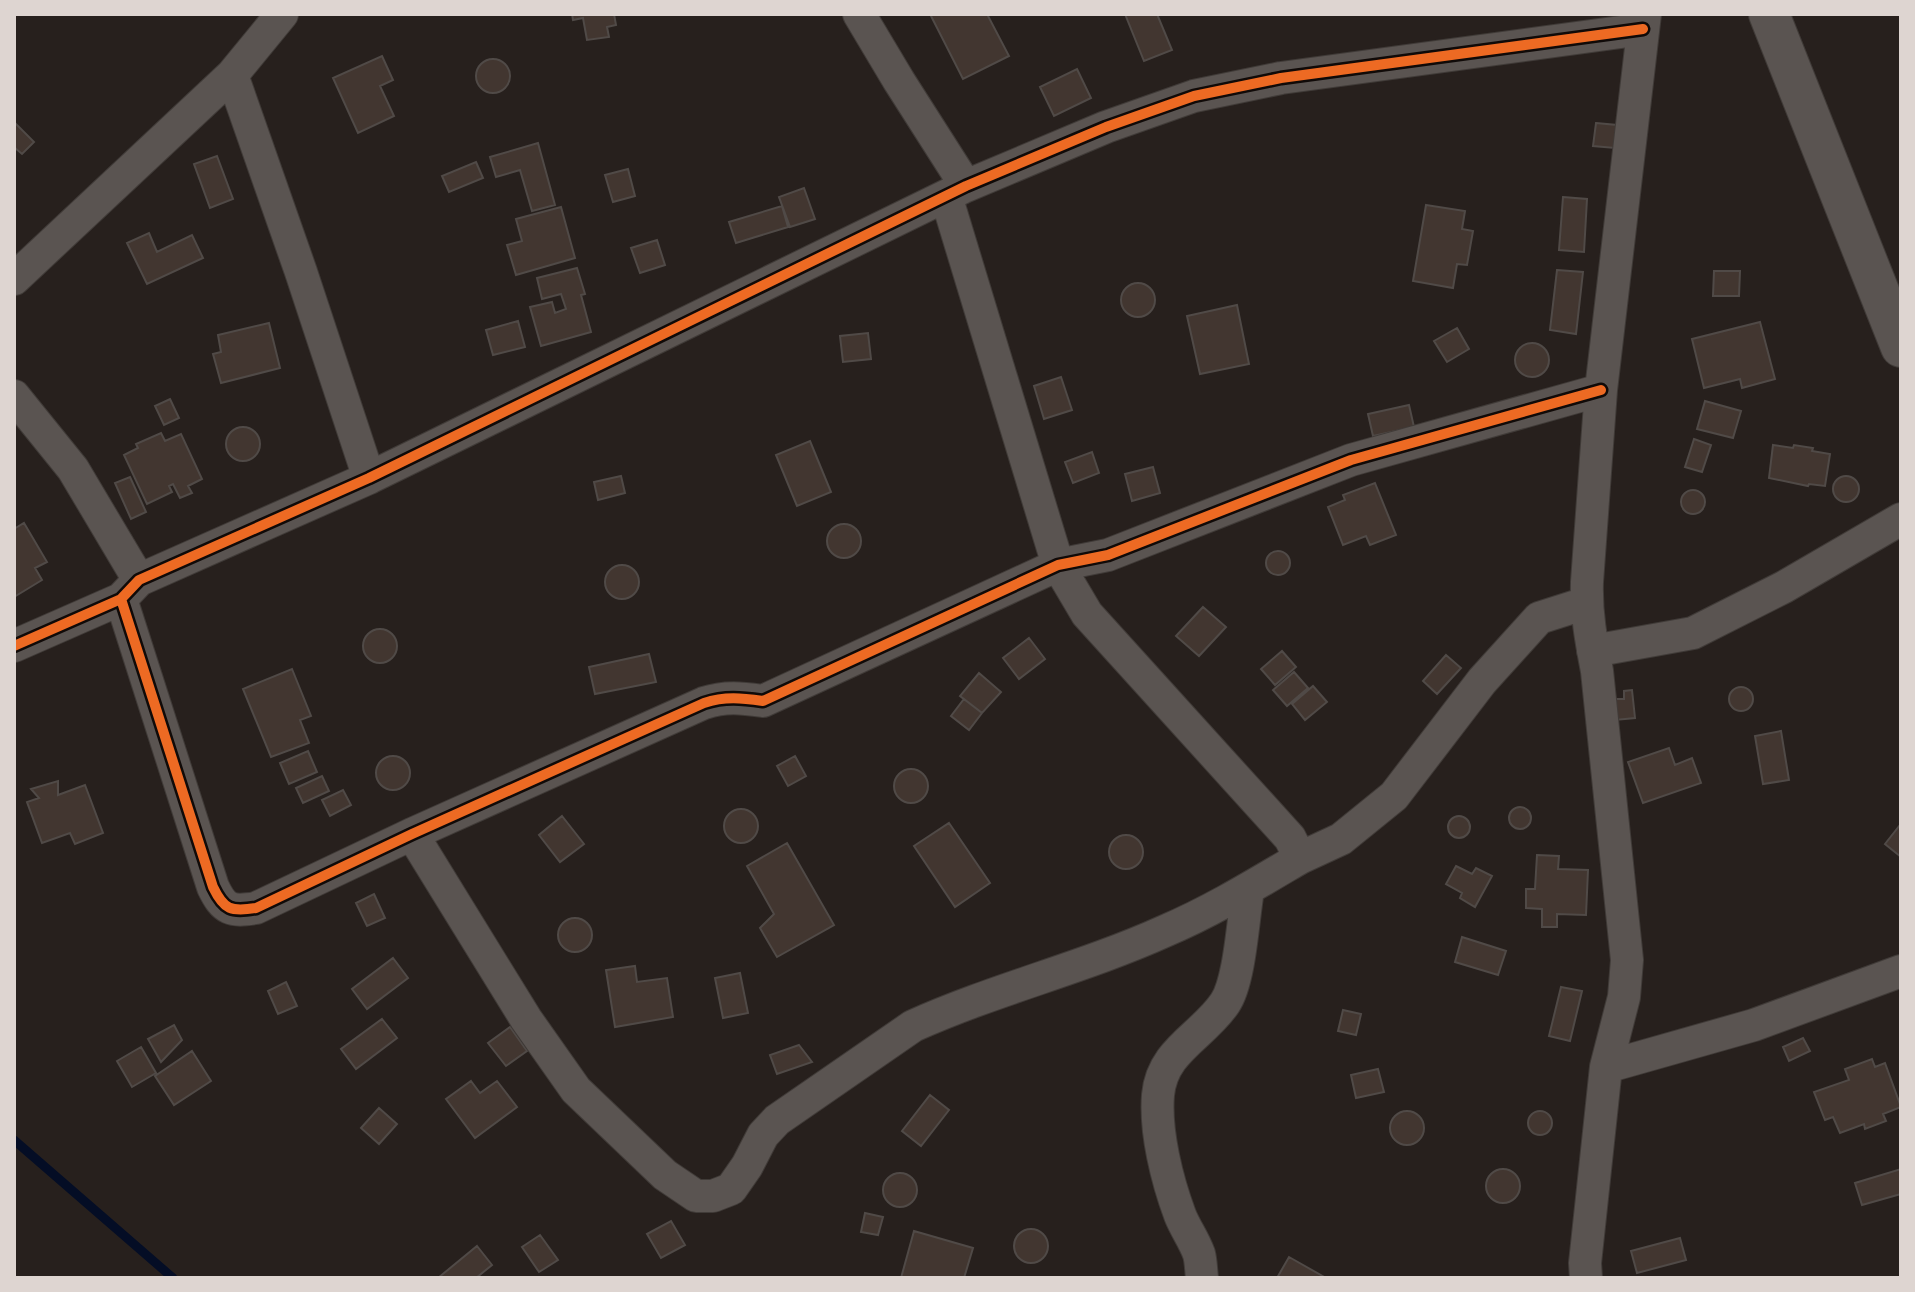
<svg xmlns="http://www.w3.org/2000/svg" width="1915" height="1292" viewBox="0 0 1915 1292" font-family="Barlow,sans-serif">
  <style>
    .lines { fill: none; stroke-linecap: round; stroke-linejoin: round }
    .stream { stroke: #040d25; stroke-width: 9 }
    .building { fill: #423630; stroke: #504a47; stroke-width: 2 }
    .minor-casing { stroke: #403b38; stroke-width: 34 }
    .tertiary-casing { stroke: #403b38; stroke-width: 42 }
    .minor { stroke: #5a5451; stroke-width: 32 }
    .tertiary { stroke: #5a5451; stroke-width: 40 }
    .cycleway-casing { stroke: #100a08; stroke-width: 15 }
    .cycleway { stroke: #ed6a23; stroke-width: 10 }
  </style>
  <rect width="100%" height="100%" fill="#27201d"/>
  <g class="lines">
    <path class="stream" d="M14,1140L173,1278"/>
  </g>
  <path class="building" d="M572,14H614L616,25L607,27L609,37L587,40L583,18L573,20Z
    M930,14H987L1009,56L963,79Z
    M1125,14H1157L1172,50L1144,61Z
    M382,56L393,80L380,86L394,116L358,133L333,78Z
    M476 76a17 17 0 1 1 34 0a17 17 0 1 1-34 0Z
    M1077,69L1091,98L1054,116L1040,87Z
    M14,122L34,142L22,154L14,147Z
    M1596,123L1617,125L1615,148L1593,146Z
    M538,143L555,205L532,211L520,170L496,177L490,157Z
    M217,156L233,199L210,208L194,164Z
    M476,162L483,178L449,192L442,176Z
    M628,169L635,196L613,202L605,175Z
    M804,188L815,219L790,227L779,197Z
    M1563,197L1587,199L1584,252L1559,250Z
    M1426,205L1465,211L1462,229L1473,231L1467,265L1457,264L1453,288L1413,281Z
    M782,206L788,227L736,243L729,222Z
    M561,207L575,258L516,275L507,245L522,241L516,219Z
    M149,233L157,252L192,235L203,258L147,284L127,243Z
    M657,240L665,265L640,273L631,248Z
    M577,268L585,294L581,295L591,332L541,346L530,307L552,302L555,313L566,309L561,294L542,299L537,278Z
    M1557,270L1583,272L1576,334L1550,330Z
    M1714,271H1740L1739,296H1713Z
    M1121 300a17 17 0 1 1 34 0a17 17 0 1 1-34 0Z
    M1237,305L1249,364L1200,374L1187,316Z
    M518,321L525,347L493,355L486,330Z
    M1760,322L1775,379L1742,388L1740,379L1704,388L1692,339Z
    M269,323L280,368L221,383L213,354L221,352L218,335Z
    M1457,328L1469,349L1447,362L1434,341Z
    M868,333L871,359L843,362L840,336Z
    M1515 360a17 17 0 1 1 34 0a17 17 0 1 1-34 0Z
    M1061,377L1072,410L1044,419L1034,386Z
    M170,399L179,418L164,425L155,406Z
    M1705,401L1741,411L1733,438L1697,429Z
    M1409,405L1414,427L1373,436L1368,414Z
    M226 444a17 17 0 1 1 34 0a17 17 0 1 1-34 0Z
    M161,433L165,441L181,434L202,479L188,486L192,493L180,498L173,484L169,486L172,492L147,504L124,455L138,448L136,444Z
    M1694,439L1711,445L1702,472L1685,467Z
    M810,441L831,492L797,506L776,455Z
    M1773,445L1793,448L1794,445L1813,448L1812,451L1830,454L1825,486L1809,484L1808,486L1769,478Z
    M1092,452L1099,473L1073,483L1065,462Z
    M1153,467L1160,493L1132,501L1125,474Z
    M1833 489a13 13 0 1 1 26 0a13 13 0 1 1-26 0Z
    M621,476L625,493L598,500L594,482Z
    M130,477L146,512L131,519L115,483Z
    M1375,483L1396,535L1370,545L1366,536L1343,545L1328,507L1345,500L1343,495Z
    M1681 502a12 12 0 1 1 24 0a12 12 0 1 1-24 0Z
    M24,523L47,562L35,568L42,580L14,597V529Z
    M827 541a17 17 0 1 1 34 0a17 17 0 1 1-34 0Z
    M1266 563a12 12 0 1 1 24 0a12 12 0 1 1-24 0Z
    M605 582a17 17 0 1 1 34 0a17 17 0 1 1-34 0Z
    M1203,607L1226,627L1199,656L1176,636Z
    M363 646a17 17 0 1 1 34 0a17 17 0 1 1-34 0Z
    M1029,638L1045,659L1019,679L1003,658Z
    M1282,651L1296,667L1275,685L1261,669Z
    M649,654L656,682L595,694L589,667Z
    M1446,655L1461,668L1437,694L1423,681Z
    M292,669L311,716L300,720L309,743L271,757L243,689Z
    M1294,672L1308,688L1287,706L1273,690Z
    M979,673L1001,692L982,713L960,696Z
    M1313,686L1327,702L1305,720L1292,704Z
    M1729 699a12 12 0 1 1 24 0a12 12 0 1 1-24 0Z
    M1632,690L1635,718L1615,720L1613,699H1624V691Z
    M964,699L982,713L969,730L951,716Z
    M1781,731L1789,780L1763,784L1755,736Z
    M1669,748L1675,765L1692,758L1701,783L1643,803L1628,762Z
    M308,751L317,772L289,784L280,763Z
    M795,756L806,776L788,786L777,766Z
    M376 773a17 17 0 1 1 34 0a17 17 0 1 1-34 0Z
    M894 786a17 17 0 1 1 34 0a17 17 0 1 1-34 0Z
    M322,776L329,791L303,803L296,788Z
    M58,781V795L85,785L103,833L75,844L70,833L42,843L27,802L39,798L31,789Z
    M343,790L351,805L330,816L322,800Z
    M1509 818a11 11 0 1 1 22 0a11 11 0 1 1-22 0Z
    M724 826a17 17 0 1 1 34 0a17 17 0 1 1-34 0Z
    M1448 827a11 11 0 1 1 22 0a11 11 0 1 1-22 0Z
    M562,816L584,844L560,862L539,835Z
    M949,823L990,883L955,907L914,846Z
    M1900,825H1901V857L1885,844Z
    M1109 852a17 17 0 1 1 34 0a17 17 0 1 1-34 0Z
    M787,843L834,925L777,957L760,928L774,914L747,866Z
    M1537,855L1559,856L1558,869L1588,870L1586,915L1557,914V927H1542V909L1526,908V889H1535Z
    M1456,866L1472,874L1476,868L1492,876L1475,907L1460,898L1462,893L1446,884Z
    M374,894L385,918L367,926L356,903Z
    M558 935a17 17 0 1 1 34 0a17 17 0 1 1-34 0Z
    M1462,937L1506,951L1498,975L1455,962Z
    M393,958L408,978L367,1009L352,989Z
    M635,966L637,982L667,978L673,1017L615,1027L606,970Z
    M740,973L748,1013L723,1018L715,978Z
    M286,982L297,1006L278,1014L268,991Z
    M1561,987L1582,991L1570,1041L1549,1036Z
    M1343,1010L1361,1014L1356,1035L1338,1031Z
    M382,1019L397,1038L356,1069L341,1049Z
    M174,1025L182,1040L161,1062L148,1039Z
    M510,1027L527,1051L506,1066L488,1043Z
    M1803,1038L1810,1051L1789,1061L1783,1047Z
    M799,1045L812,1062L777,1074L770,1055Z
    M141,1047L156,1073L132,1087L117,1061Z
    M192,1051L211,1081L174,1105L155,1076Z
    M1872,1059L1875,1067L1885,1063L1901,1107L1883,1114L1886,1121L1865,1129L1864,1124L1840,1133L1833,1117L1825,1120L1814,1092L1849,1080L1845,1069Z
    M1378,1069L1384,1092L1356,1098L1351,1075Z
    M471,1081L480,1093L497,1081L517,1107L475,1138L446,1099Z
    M930,1095L949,1110L921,1146L902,1131Z
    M379,1108L397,1124L379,1144L361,1128Z
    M1528 1123a12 12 0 1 1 24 0a12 12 0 1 1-24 0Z
    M1390 1128a17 17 0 1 1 34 0a17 17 0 1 1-34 0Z
    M1901,1169V1194L1862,1205L1855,1183Z
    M1486 1186a17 17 0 1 1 34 0a17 17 0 1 1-34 0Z
    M883 1190a17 17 0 1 1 34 0a17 17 0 1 1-34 0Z
    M865,1213L883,1217L878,1235L861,1232Z
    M671,1221L685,1245L661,1258L647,1234Z
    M1014 1246a17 17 0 1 1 34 0a17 17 0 1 1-34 0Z
    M914,1231L973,1248L964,1278H901Z
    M540,1235L558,1260L539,1272L522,1247Z
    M1680,1238L1686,1260L1637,1273L1631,1251Z
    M477,1246L492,1265L476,1278H438Z
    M1289,1257L1326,1278H1277Z"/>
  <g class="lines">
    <defs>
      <path id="minor" d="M859,14L899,81L966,186
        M232,75L301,272L369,478
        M946,196L1058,565L1087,614L1290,838L1300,858L1341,839L1394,796L1482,681L1539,618L1586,603
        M14,279L232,75L282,14
        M14,396L73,469L139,580
        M121,599L213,887C224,910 231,912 256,908L412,834L704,703C725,696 742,698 763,701L1058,565L1108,555L1351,460L1601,390
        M14,646L121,599L139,580L369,478L966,186L1106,127L1194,96L1281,78L1643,29
        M1593,651L1693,633L1784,587L1901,519
        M412,834L526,1019L576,1090L665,1175L696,1196H713L731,1189L747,1166L763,1135L777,1120L913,1026C995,989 1083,968 1165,931C1212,911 1256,884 1300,858
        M1606,1067L1754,1025L1901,971
        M1202,1278C1201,1270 1201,1261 1199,1254C1194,1240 1185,1228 1180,1215C1167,1180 1155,1132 1158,1095C1162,1050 1202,1037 1225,1003C1240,981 1243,918 1248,890
        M1586,1278L1585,1263L1606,1067L1624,997L1627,960L1597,671C1591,640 1586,613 1587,582L1601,390L1645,14"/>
      <path id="tertiary" d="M1769,14L1901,347"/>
    </defs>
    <use href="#minor" class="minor-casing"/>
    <use href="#tertiary" class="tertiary-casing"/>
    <use href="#minor" class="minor"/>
    <use href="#tertiary" class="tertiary"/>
    <defs>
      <path id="cycleway" d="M121,599L213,887C224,910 231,912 256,908L412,834L704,703C725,696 742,698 763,701L1058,565L1108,555L1351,460L1601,390
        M14,646L121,599L139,580L369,478L966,186L1106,127L1194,96L1281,78L1643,29"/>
    </defs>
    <use href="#cycleway" class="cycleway-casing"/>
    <use href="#cycleway" class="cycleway"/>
  </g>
  <rect width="1915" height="1292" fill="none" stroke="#ded5d1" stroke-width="32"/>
</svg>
